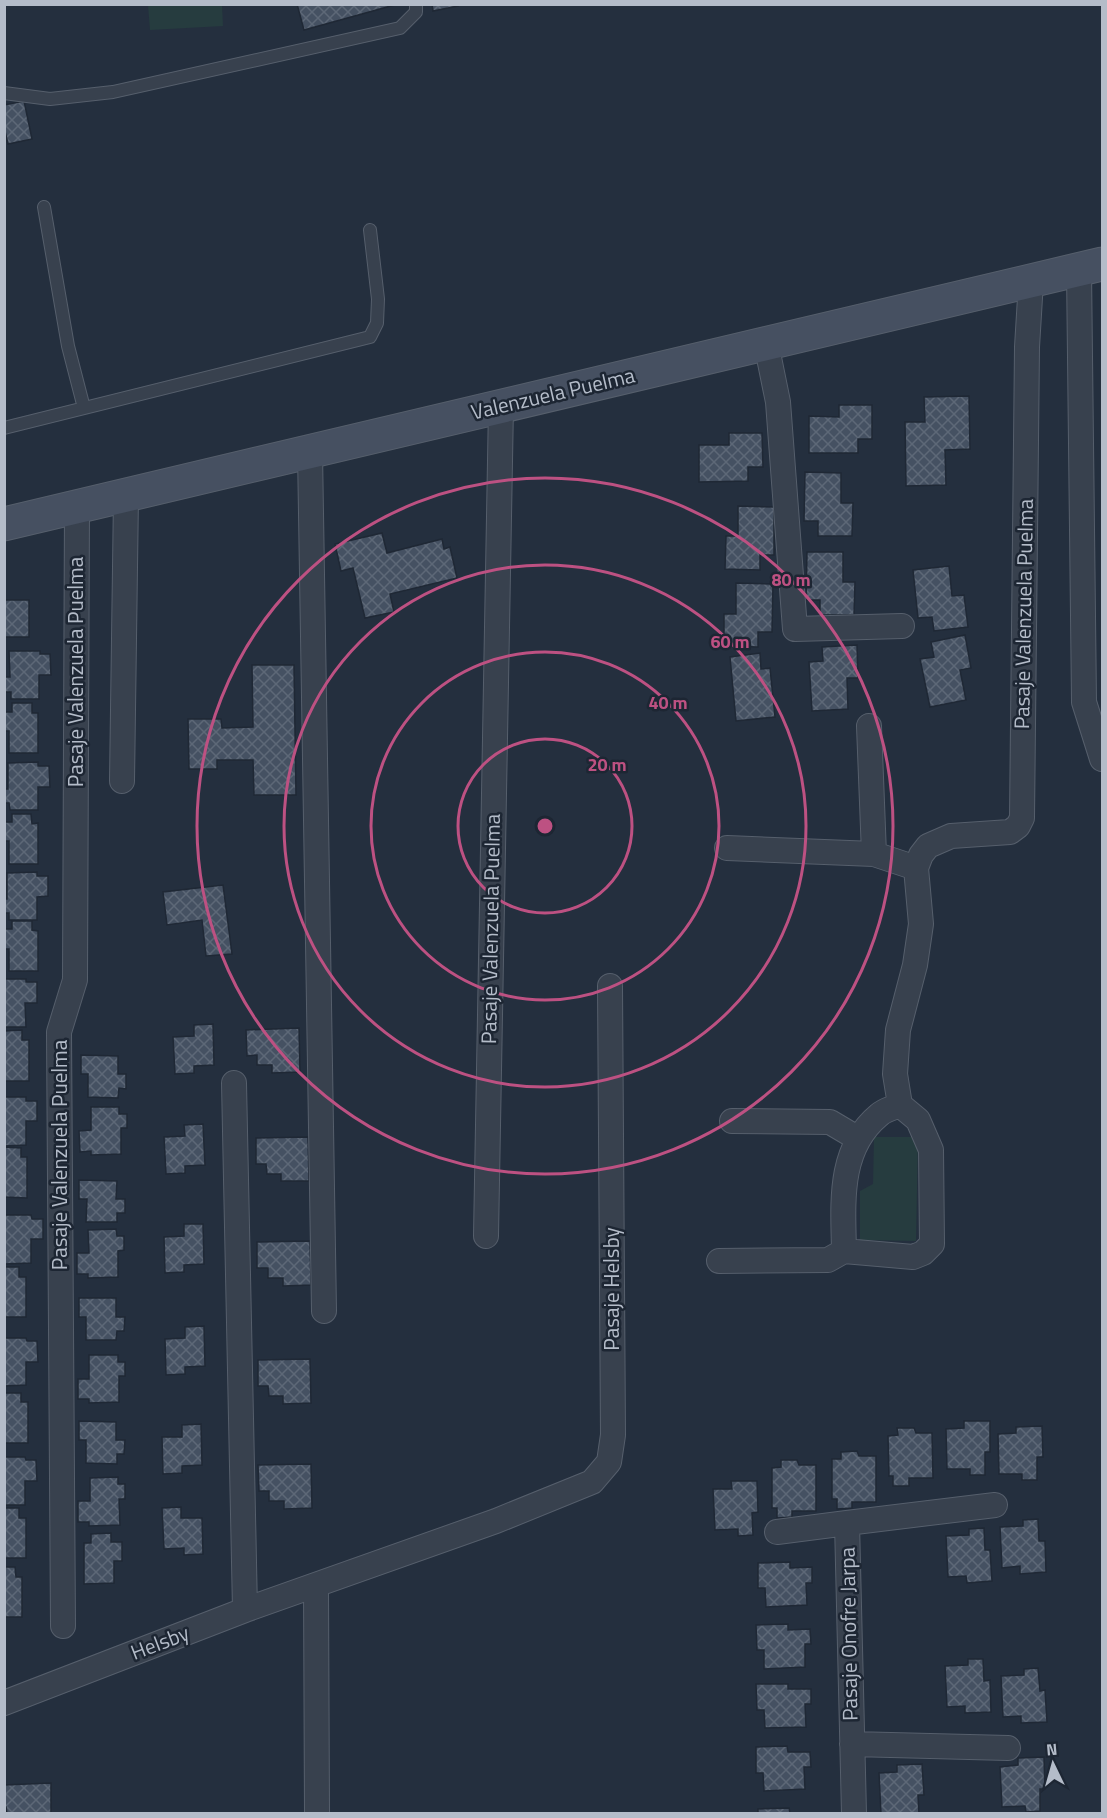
<svg xmlns="http://www.w3.org/2000/svg" width="1107" height="1818" viewBox="0 0 1107 1818" font-family="'Titillium Web',sans-serif">
  <style>
    .grass { fill: #263c3f }
    .building { fill: url(#building-cross-hatch); stroke: #1f2835; stroke-width: 1.5 }
    .lines { fill: none; stroke-linecap: round; stroke-linejoin: round }
    .lane-casing { stroke: #565f6c; stroke-width: 14 }
    .street-casing { stroke: #565f6c; stroke-width: 26 }
    .secondary-casing { stroke: #565f6c; stroke-width: 35 }
    .lane { stroke: #38414e; stroke-width: 12 }
    .street { stroke: #38414e; stroke-width: 24 }
    .secondary { stroke: #465061; stroke-width: 33 }
    .ring { fill: none; stroke: #bd5182; stroke-width: 3 }
    .labels { text-anchor: middle; stroke-width: 5; stroke-linejoin: round; paint-order: stroke }
    .street-label { font-size: 21px; fill: #b4bcc9; stroke: #1d2633 }
    .centre { fill: #bd5182; stroke: #1d2633; stroke-width: 3 }
    .ring-label { font-size: 18px; text-anchor: middle; font-weight: bold; fill: #bd5182; stroke: #1d2633; stroke-width: 5; stroke-linejoin: round; paint-order: stroke }
  </style>
  <defs>
    <pattern id="building-cross-hatch" width="8" height="8" patternUnits="userSpaceOnUse" patternTransform="scale(1.5)"><rect width="8" height="8" fill="#455162"/><path d="M0 0l8 8M0 8l8-8" fill="none" stroke="#5d6877"/></pattern>
  </defs>
  <rect width="100%" height="100%" fill="#242f3e"/>
  <path class="grass" d="M148,5H222L223,26L150,30Z
    M874,1137H918L916,1241L860,1240V1191L873,1184Z"/>
  <path class="building" d="M297,4H398L304,30Z
    M432,4H457L458,6L433,11Z
    M24,101L32,139L8,144L4,127V105Z
    M969,396L970,449L945,450L946,485L906,486L905,422H925L924,397Z
    M839,405H872V439H858V453H809V416L839,417Z
    M729,433H762L763,467H748V481L699,482V445H729Z
    M805,472L841,473V503H853L852,536H818V521H804Z
    M738,506L774,507V555H760V570L725,569L726,536H738Z
    M382,533L387,553L442,539L444,549L450,547L457,578L390,594L394,612L365,618L353,568L341,571L335,544Z
    M807,552H843V582H855L854,615H820V600H806Z
    M949,566L952,596L964,595L968,627L934,631L932,617L918,618L913,570Z
    M736,583L773,584L772,632H758V647L724,646V614H736Z
    M5,600H29V637H4Z
    M965,635L971,668L960,670L966,700L930,707L920,659L934,657L931,642Z
    M857,645L858,678H847L848,709L812,711L809,662L823,661L822,647Z
    M9,651H40V654H50L51,675H39V699H11V692H4V677H10Z
    M760,653L761,669L770,668L775,717L736,721L730,657Z
    M252,665H294L296,795H254L253,760H217V769H189L188,719H221L222,728L253,727Z
    M12,703H32V713H38V753H9V731H4V712H12Z
    M38,762V766H49L50,787H38V810H10L9,803H4V789H8V763Z
    M12,814H31L32,824L38,823V864H9V841H4V822H12Z
    M37,872V876H48V896L37,897V920H9V913H4V899H7V873Z
    M223,885L232,954L206,956L202,920L167,925L163,892Z
    M12,921H32V930L38,931V971H9V949H4V929H12Z
    M4,979H26V982H37V1003H25L26,1027H4Z
    M213,1024L214,1065L194,1066V1073L175,1074L173,1037L194,1036V1025Z
    M299,1028L300,1072L272,1073V1065H257V1055L247,1056L246,1030Z
    M22,1030V1040H29V1081H4V1031Z
    M81,1055L118,1056V1074H126V1089L119,1088L118,1098L88,1097V1074H81Z
    M4,1097H26V1101H37V1121H26V1145L4,1146Z
    M91,1107H119V1114H127V1128H121V1154L91,1155V1151L80,1152L79,1131L91,1130Z
    M203,1124L205,1165L185,1166V1173L166,1174L164,1137L185,1136L184,1125Z
    M308,1137L309,1181H281V1174H267L266,1164H256V1138Z
    M4,1147L21,1148V1157H27V1198L4,1197Z
    M79,1180L117,1181L116,1199H125V1213H117V1222H86L87,1199H79Z
    M4,1215H31L32,1219H43V1239H31V1263L4,1264Z
    M184,1224H203L204,1264L184,1265V1272L165,1273L164,1237L184,1236Z
    M116,1229L117,1236H124V1250L118,1251V1277L88,1278V1274H77V1253H89L88,1230Z
    M310,1241L311,1285L283,1286V1278H268V1268H257V1242Z
    M4,1267H19V1277H26V1317H4Z
    M79,1298H116V1317H125L124,1331H117L116,1340H86V1317H79Z
    M204,1326L205,1366L185,1367V1374L166,1375L165,1339L185,1338V1327Z
    M4,1338H26L27,1341H37L38,1362H26V1385L4,1386Z
    M89,1355H118V1362H125V1376H119V1402L89,1403V1399H78V1379H89Z
    M310,1359L311,1403L283,1404V1396H269L268,1386H258V1360Z
    M4,1393H21V1402H28V1443H4Z
    M79,1421L116,1422V1440H125L124,1454H117V1464L86,1463V1440H79Z
    M964,1421H990V1452H985V1475H970V1469H947L946,1429L964,1428Z
    M201,1424L202,1465L182,1466V1473L163,1474L162,1437H182V1425Z
    M1042,1426L1043,1457H1037V1480H1022V1474H999L998,1434L1016,1433V1427Z
    M897,1428H914L916,1433H932L933,1478H909V1486H893V1476H889L888,1436L898,1435Z
    M857,1451L859,1456H876V1502H852V1508L837,1509V1499H832V1459H841V1452Z
    M4,1457H25L26,1460H36L37,1481H25V1505H4Z
    M781,1460H797L799,1465H816V1511H792V1517L777,1518V1508H772V1468L781,1467Z
    M311,1464L312,1508L284,1509V1501H269V1491H259L258,1465Z
    M118,1477V1484H125V1499H119L120,1525L89,1526V1522H78V1501H90V1478Z
    M731,1481H757L758,1512L752,1513L753,1535L738,1536V1529L715,1530L713,1489H732Z
    M181,1507V1518H202L203,1554L184,1555V1548L164,1549L162,1508Z
    M4,1508H19V1518H26V1558H4Z
    M1038,1519L1039,1541H1045L1046,1572L1020,1574V1566L1002,1568L1000,1527L1023,1526V1520Z
    M984,1528L985,1550H990L992,1581L967,1583L966,1576L948,1577L946,1536L969,1535V1529Z
    M111,1533V1542H122V1561H114V1583L84,1584V1543H91V1534Z
    M790,1562V1568L812,1567V1583H806L807,1605L766,1607L765,1588H758V1563Z
    M4,1567H15L16,1577H22V1617H4Z
    M788,1624V1630L810,1629L811,1644H805V1667L764,1669V1650H757L756,1625Z
    M968,1659H983L984,1681L990,1680L991,1712L965,1713V1706L947,1707L945,1666L968,1665Z
    M1038,1668L1040,1691L1045,1690L1047,1722L1021,1723V1716L1003,1717L1001,1676L1024,1675V1669Z
    M756,1684H788V1689H811V1704H805L806,1727L765,1728L764,1710H757Z
    M787,1746L788,1752H810L811,1767H804L805,1789L764,1791L763,1773H756V1747Z
    M1044,1757L1045,1789H1040V1811L1026,1812L1025,1806L1002,1807L1000,1767L1018,1765V1758Z
    M922,1764L924,1795H918L919,1814H881L879,1773L897,1772V1765Z
    M51,1783V1814H7L6,1807H4V1785Z
    M789,1808L790,1813L812,1814H758V1809Z"/>
  <g class="lines">
    <defs>
      <path id="lane" d="M4,93L50,99L113,92L400,28L416,12V4
        M44,207L68,346L84,408
        M4,428L370,337L377,323L378,299L370,230"/>
      <path id="street" d="M1079,270L1084,702L1102,759
        M766,343L778,402L795,629L902,626
        M310,452L324,1311
        M869,726L874,854
        M122,781L126,496
        M727,848L874,854L916,868
        M234,1083L245,1610
        M732,1121L830,1122L857,1138
        M486,1236L501,406
        M844,1251C843,1202 838,1149 879,1115C884,1110 893,1108 900,1105
        M719,1261L828,1260L844,1251L913,1257L923,1253L932,1244L931,1150L918,1120L900,1105L895,1074L898,1030L915,965L921,924L916,868L921,855L928,846L951,836L1010,832L1018,826L1022,818L1027,347L1031,281
        M777,1532L847,1523
        M316,1586L317,1814
        M63,1626L59,1032L75,980L77,507
        M4,1703L245,1610L496,1521L592,1482L609,1462L613,1435L610,986
        M852,1744L1008,1748
        M854,1814L847,1523L995,1505"/>
      <path id="secondary" d="M4,524L1102,264"/>
    </defs>
    <use href="#lane" class="lane-casing"/>
    <use href="#street" class="street-casing"/>
    <use href="#secondary" class="secondary-casing"/>
    <use href="#lane" class="lane"/>
    <use href="#street" class="street"/>
    <use href="#secondary" class="secondary"/>
  </g>
  <g class="ring">
    <circle cx="545" cy="826" r="87"/>
    <circle cx="545" cy="826" r="174"/>
    <circle cx="545" cy="826" r="261"/>
    <circle cx="545" cy="826" r="348"/>
  </g>
  <g class="labels">
    <g class="street-label">
      <text transform="translate(553 394) rotate(-13)" y="7">Valenzuela Puelma</text>
      <text transform="translate(1024 614) rotate(-89)" y="7">Pasaje Valenzuela Puelma</text>
      <text transform="translate(76 672) rotate(-90)" y="7">Pasaje Valenzuela Puelma</text>
      <text transform="translate(491 929) rotate(-89)" y="7">Pasaje Valenzuela Puelma</text>
      <text transform="translate(60 1155) rotate(-90)" y="7">Pasaje Valenzuela Puelma</text>
      <text transform="translate(612 1289) rotate(-90)" y="7">Pasaje Helsby</text>
      <text transform="translate(849 1634) rotate(-91)" y="7">Pasaje Onofre Jarpa</text>
      <text transform="translate(160 1643) rotate(-21)" y="7">Helsby</text>
    </g>
  </g>
  <circle cx="545" cy="826" r="9" class="centre"/>
  <g class="ring-label">
    <text x="791" y="586">80 m</text>
    <text x="730" y="648">60 m</text>
    <text x="668" y="709">40 m</text>
    <text x="607" y="771">20 m</text>
  </g>
  <rect width="1107" height="1818" fill="none" stroke="#b4bcc9" stroke-width="12"/>
  <g transform="translate(1053 1764) rotate(355)" stroke="#1d2633" stroke-width="4.5" paint-order="stroke">
  <path d="M0-4.5L10 22L0 15L-10 22Z" fill="#b4bcc9"/>
  <text y="-9" font-size="16" font-weight="bold" text-anchor="middle" fill="#b4bcc9">N</text>
  </g>
</svg>
